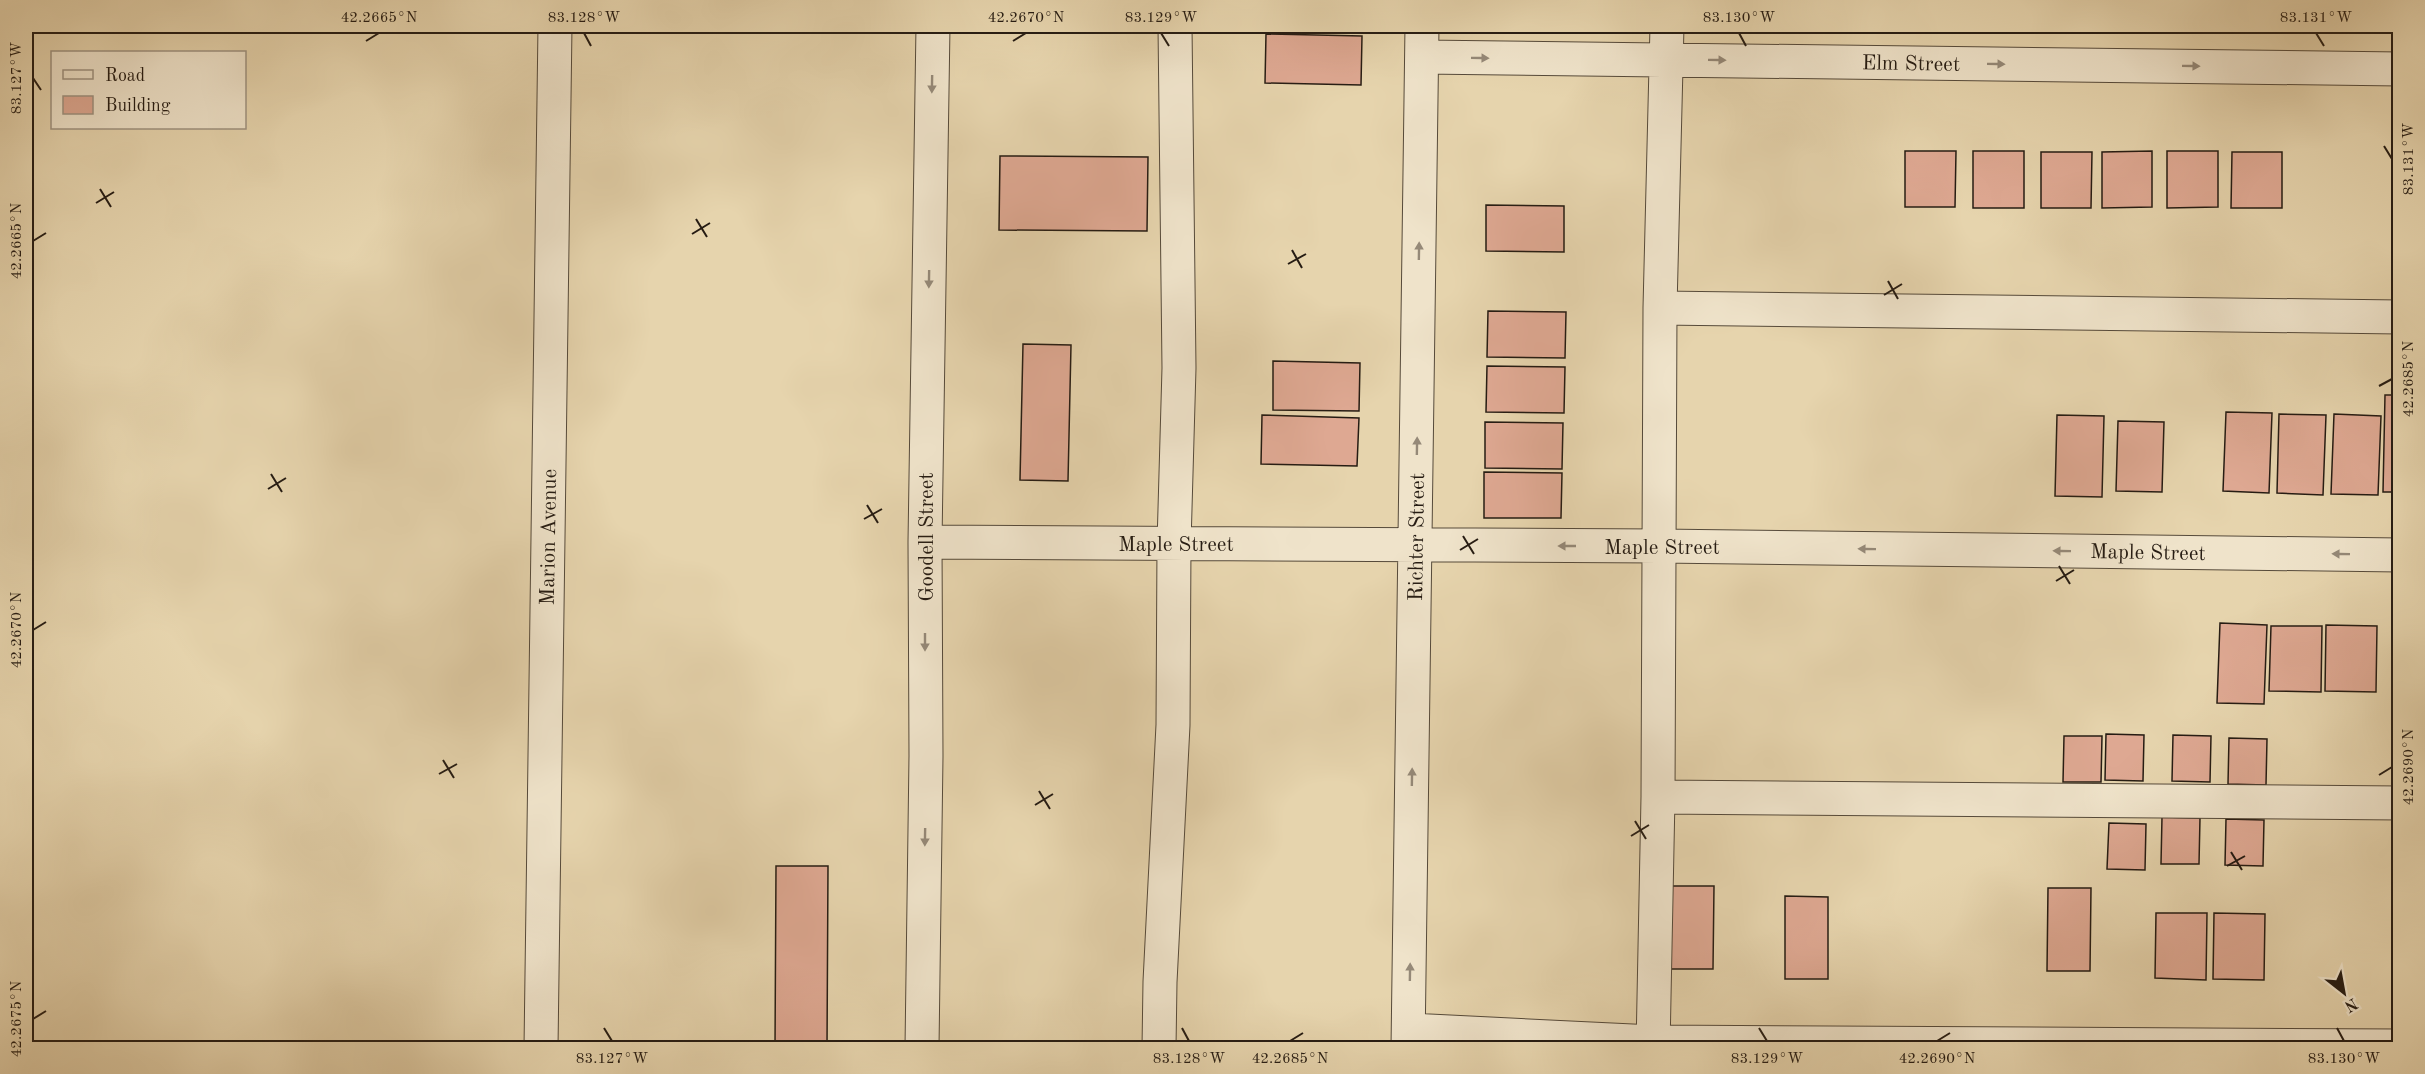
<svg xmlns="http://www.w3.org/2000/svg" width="2425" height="1074" viewBox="0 0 2425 1074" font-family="'Old Standard TT',serif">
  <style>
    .building { fill: #dea892; stroke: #261c13; stroke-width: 1.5 }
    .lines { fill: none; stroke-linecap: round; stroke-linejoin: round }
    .minor-casing { stroke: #564a3a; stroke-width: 35 }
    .minor { stroke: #efe3ca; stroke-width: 33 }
    .oneway { fill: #958978 }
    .ticks { fill: none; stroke: #261c13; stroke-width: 2 }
    .labels { text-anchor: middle; stroke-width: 5; stroke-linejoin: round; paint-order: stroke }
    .street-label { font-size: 21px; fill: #261c13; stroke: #efe3ca }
    .neatline { fill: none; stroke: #261c13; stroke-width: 2 }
    .ticks-label { font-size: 15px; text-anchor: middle; fill: #261c13 }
  </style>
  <rect width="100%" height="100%" fill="#e6d4ad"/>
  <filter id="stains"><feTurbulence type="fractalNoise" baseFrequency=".00333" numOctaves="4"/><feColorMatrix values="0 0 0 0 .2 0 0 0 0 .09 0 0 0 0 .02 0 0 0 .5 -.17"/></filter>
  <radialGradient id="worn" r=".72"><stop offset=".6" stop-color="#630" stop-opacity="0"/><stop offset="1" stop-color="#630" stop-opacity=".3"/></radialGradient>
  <path class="building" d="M1266,26H1363V28Z
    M1266,34L1362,36L1361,85L1265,83Z
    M1905,151H1956L1955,207H1905Z
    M1973,151H2024V208H1973Z
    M2152,151V207L2102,208V152Z
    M2167,151H2218V207L2167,208Z
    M2041,152H2092L2091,208H2041Z
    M2232,152H2282V208H2231Z
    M1000,156L1148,157L1147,231L999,230Z
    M1486,205L1564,206V252L1486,251Z
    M1488,311L1566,312L1565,358L1487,357Z
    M1023,344L1071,345L1068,481L1020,480Z
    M1273,361L1360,363L1359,411L1273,410Z
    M1487,366L1565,367L1564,413L1486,412Z
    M2385,395H2400V492H2383Z
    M2226,412L2272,413L2269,493L2223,491Z
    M2279,414L2326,415L2323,495L2277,493Z
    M2334,414L2381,416L2378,495L2331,494Z
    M1262,415L1359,418L1357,466L1261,464Z
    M2057,415L2104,416L2102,497L2055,496Z
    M2118,421L2164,422L2162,492L2116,491Z
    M1485,422L1563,423L1562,469L1485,468Z
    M1484,472L1562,473L1561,518H1484Z
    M2220,623L2267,625L2264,704L2217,703Z
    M2326,625L2377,626L2376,692L2325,691Z
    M2271,626H2322L2321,692L2269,691Z
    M2397,631H2400V697H2396Z
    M2106,734L2144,735L2143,781L2105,780Z
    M2173,735L2211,736L2210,782L2172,781Z
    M2064,736H2102L2101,782H2063Z
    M2229,738L2267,739L2266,785L2228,784Z
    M2162,817L2200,818L2199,864H2161Z
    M2226,819L2264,820L2263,866L2225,865Z
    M2109,823L2146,824L2145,870L2107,869Z
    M776,866H828L827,1048H775Z
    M1671,886H1714L1713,969H1670Z
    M2048,888H2091L2090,971H2047Z
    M1785,896L1828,897V979H1785Z
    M2156,913H2207L2206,980L2155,978Z
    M2214,913L2265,914L2264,980L2213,979Z"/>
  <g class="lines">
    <defs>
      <path id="minor" d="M1422,57L2400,69
        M1660,308L1667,26
        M925,542L1659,546L2400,555
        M1658,797L1660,308L2400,317
        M1409,1030L1653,1042L2400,1046
        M541,1048L555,26
        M922,1048L926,756L925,542L933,26
        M1159,1048L1160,982L1173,725L1174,544L1179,368L1175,26
        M1408,1048L1422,26
        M1653,1048L1658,797L2400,803"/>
    </defs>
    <use href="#minor" class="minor-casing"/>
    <use href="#minor" class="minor"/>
  </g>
  <defs><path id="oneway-solid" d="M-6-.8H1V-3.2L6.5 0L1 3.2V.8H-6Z" transform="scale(1.5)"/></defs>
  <g class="oneway">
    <use href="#oneway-solid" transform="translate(1480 58) rotate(1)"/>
    <use href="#oneway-solid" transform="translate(1717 60) rotate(1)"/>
    <use href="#oneway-solid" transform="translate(1996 64) rotate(1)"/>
    <use href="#oneway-solid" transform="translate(2191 66) rotate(1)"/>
    <use href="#oneway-solid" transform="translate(932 84) rotate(91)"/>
    <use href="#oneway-solid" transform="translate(1419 251) rotate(-89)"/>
    <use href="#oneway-solid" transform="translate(929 279) rotate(91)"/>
    <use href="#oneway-solid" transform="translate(1417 446) rotate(-89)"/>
    <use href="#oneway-solid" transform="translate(1567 546) rotate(-180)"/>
    <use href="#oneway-solid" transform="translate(1867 549) rotate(-179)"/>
    <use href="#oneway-solid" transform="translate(2062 551) rotate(-179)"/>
    <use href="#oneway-solid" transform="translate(2341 554) rotate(-179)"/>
    <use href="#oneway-solid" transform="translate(925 642) rotate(90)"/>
    <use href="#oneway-solid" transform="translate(1412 777) rotate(-89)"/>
    <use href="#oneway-solid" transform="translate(925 837) rotate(91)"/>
    <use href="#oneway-solid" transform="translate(1410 972) rotate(-89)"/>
  </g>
  <path class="ticks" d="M584,33L591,46M1161,33L1169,46M1739,33L1746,46M2316,33L2324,46M366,41L379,33M1013,41L1026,33M33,78L41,90M2384,146L2392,159M100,189L111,207M96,203L114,192M696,219L707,237M692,234L710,223M33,241L46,233M1292,250L1302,268M1288,264L1306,254M1888,281L1898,299M1884,295L1902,284M2379,386L2392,379M271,474L282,492M268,489L286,478M867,505L878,523M864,519L882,509M1463,536L1474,554M1460,550L1478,539M2059,566L2070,584M2056,581L2074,570M33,630L46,622M443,760L454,778M439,774L457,764M2379,775L2392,767M1039,791L1050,809M1035,805L1053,794M1635,821L1646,839M1631,836L1649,825M2231,852L2242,870M2227,866L2245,856M33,1019L46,1011M604,1028L612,1041M1182,1028L1189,1041M1759,1028L1767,1041M2337,1028L2344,1041M1290,1041L1303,1033M1937,1041L1950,1033"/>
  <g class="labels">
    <g class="street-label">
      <text transform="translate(1911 63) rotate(1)" y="7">Elm Street</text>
      <text transform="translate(548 537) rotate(-89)" y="7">Marion Avenue</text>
      <text transform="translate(926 537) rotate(-90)" y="7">Goodell Street</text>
      <text transform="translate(1416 537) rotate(-89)" y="7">Richter Street</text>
      <text x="1176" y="551">Maple Street</text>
      <text x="1662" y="554">Maple Street</text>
      <text transform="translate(2148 552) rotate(1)" y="7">Maple Street</text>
    </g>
  </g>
  <rect width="2425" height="1074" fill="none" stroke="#e6d4ad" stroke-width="66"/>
  <rect x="51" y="51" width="195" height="78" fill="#efe3ca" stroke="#9f9381" stroke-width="1.5"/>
  <rect x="63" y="70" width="30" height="9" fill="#efe3ca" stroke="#9f9381" stroke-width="1.5"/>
  <text x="105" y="81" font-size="18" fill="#261c13">Road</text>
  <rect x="63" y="96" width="30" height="18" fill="#dea892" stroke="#9f9381" stroke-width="1.5"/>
  <text x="105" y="111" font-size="18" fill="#261c13">Building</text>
  <g transform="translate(2344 993) rotate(149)" stroke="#efe3ca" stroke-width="4.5" paint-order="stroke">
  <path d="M0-4.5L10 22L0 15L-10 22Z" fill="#261c13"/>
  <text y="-9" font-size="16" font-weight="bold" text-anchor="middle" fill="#261c13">N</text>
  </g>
  <rect x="33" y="33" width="2359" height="1008" class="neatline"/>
  <g class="ticks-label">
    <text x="379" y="22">42.2665°N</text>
    <text x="584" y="22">83.128°W</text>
    <text x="1026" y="22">42.2670°N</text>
    <text x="1161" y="22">83.129°W</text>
    <text x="1739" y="22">83.130°W</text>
    <text x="2316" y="22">83.131°W</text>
    <text transform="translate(16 78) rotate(-90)" y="5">83.127°W</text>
    <text transform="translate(2408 159) rotate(-90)" y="5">83.131°W</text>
    <text transform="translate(16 241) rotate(-90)" y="5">42.2665°N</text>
    <text transform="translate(2408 379) rotate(-90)" y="5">42.2685°N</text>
    <text transform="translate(16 630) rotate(-90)" y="5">42.2670°N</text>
    <text transform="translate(2408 767) rotate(-90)" y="5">42.2690°N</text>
    <text transform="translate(16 1019) rotate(-90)" y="5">42.2675°N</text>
    <text x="612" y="1063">83.127°W</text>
    <text x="1189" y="1063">83.128°W</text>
    <text x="1290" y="1063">42.2685°N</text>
    <text x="1767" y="1063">83.129°W</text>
    <text x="1937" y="1063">42.2690°N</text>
    <text x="2344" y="1063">83.130°W</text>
  </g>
  <rect width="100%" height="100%" filter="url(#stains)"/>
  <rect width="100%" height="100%" fill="url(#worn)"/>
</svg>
